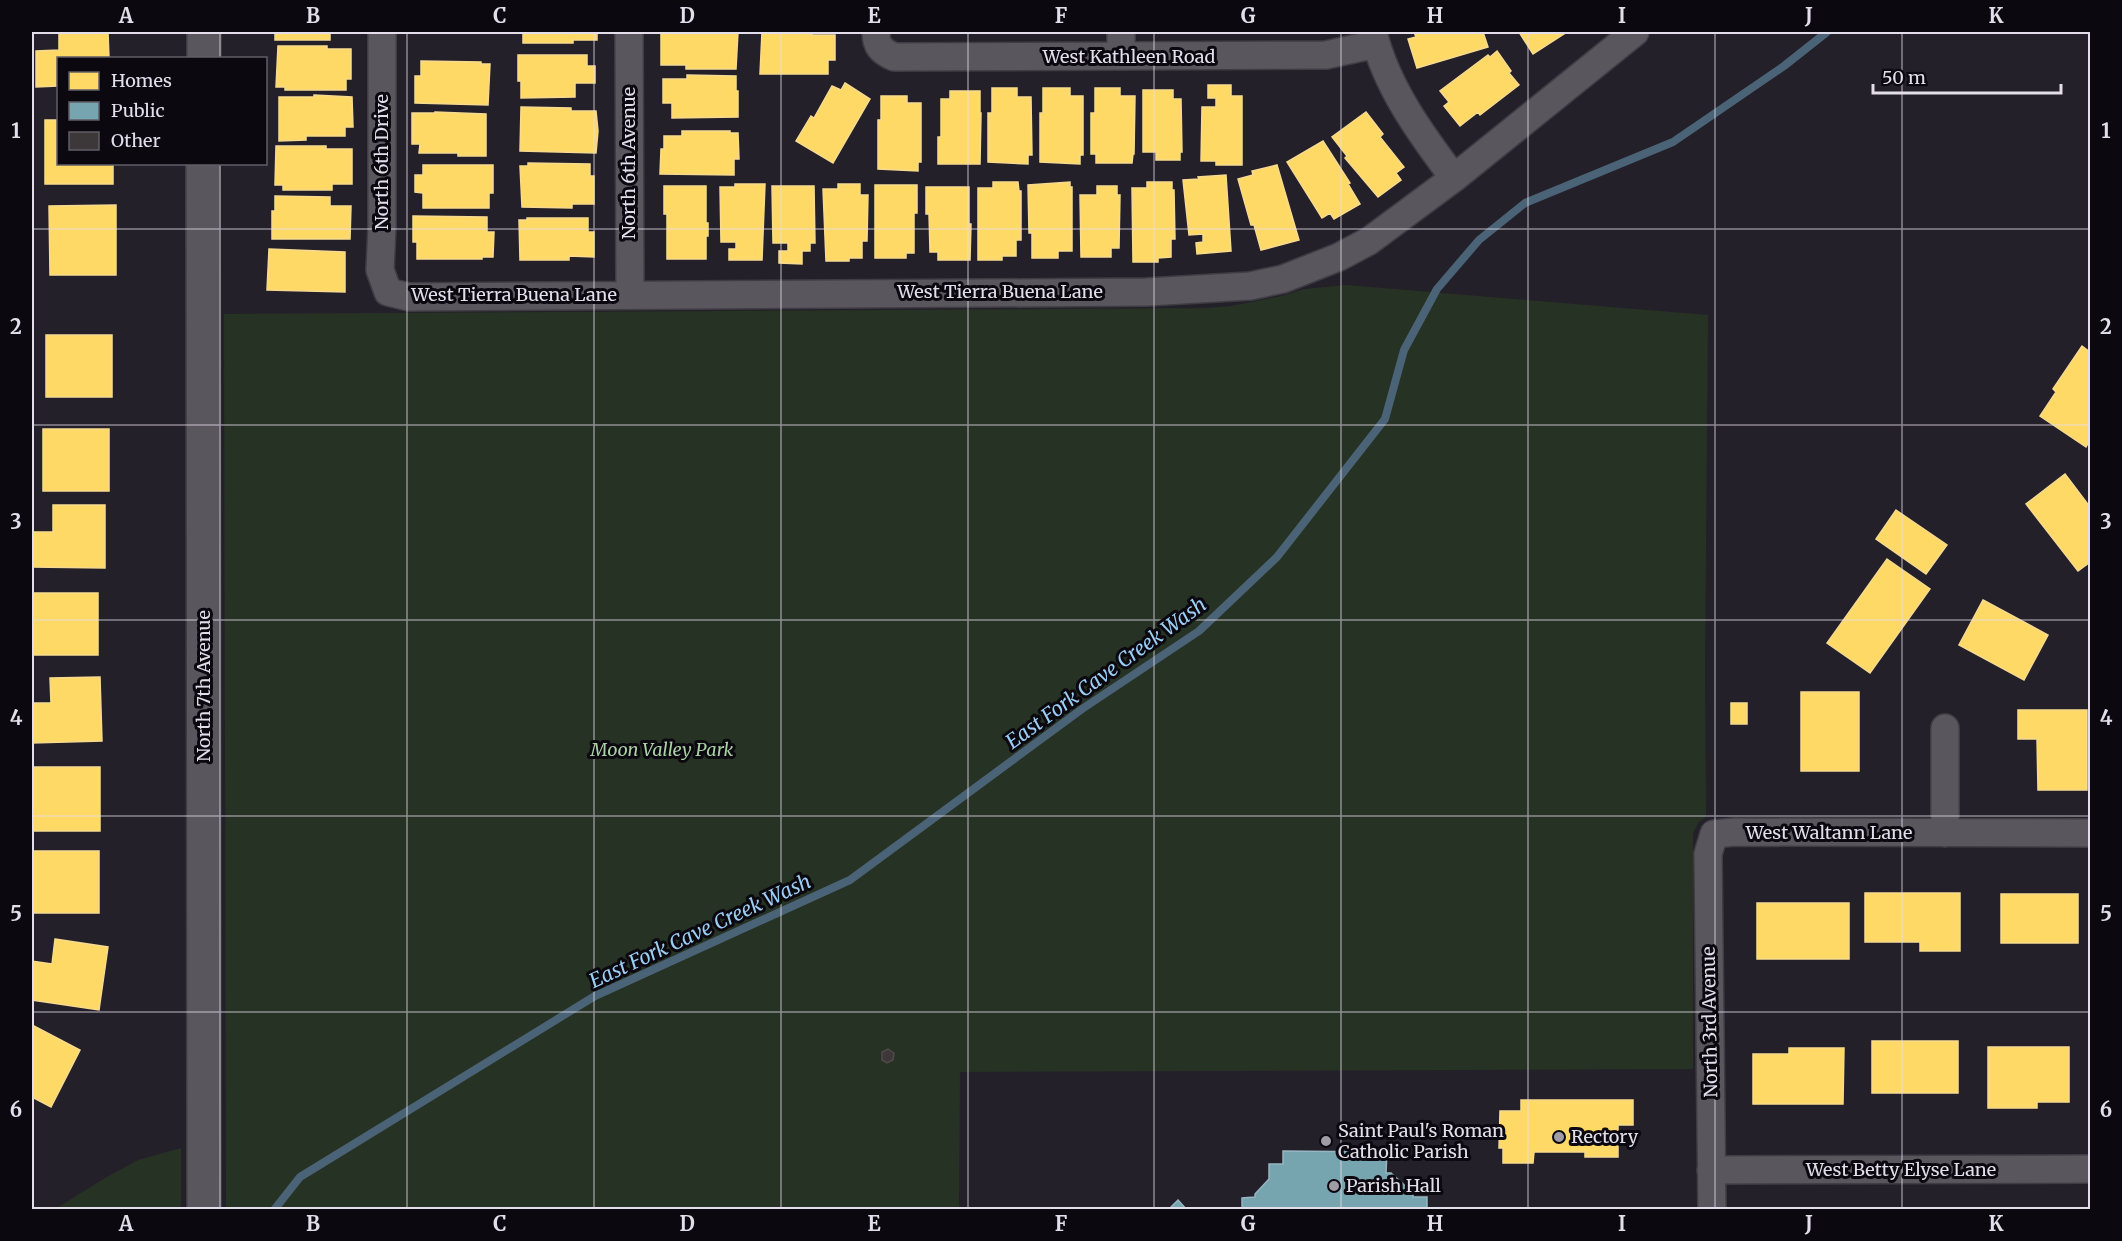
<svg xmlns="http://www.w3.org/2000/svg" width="2122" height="1241" viewBox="0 0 2122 1241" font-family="Merriweather,serif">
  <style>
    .green { fill: #263224 }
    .homes { fill: #ffd966; stroke: #f7da8e; stroke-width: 1.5 }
    .public { fill: #76a5af; stroke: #97b6c1; stroke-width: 1.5 }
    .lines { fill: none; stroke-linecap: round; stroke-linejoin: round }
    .stream { stroke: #4b6376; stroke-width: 8 }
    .building { fill: #3c3739; stroke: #504a4c; stroke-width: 1.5 }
    .street-casing { stroke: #403c44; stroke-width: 30 }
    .secondary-casing { stroke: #403c44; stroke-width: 36 }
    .street { stroke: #59565e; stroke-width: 27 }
    .secondary { stroke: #59565e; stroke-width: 33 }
    .grid { fill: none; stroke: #e3deea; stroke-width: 1.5; stroke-opacity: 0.55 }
    .poi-dot { fill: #a09ca6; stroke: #0b080f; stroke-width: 2 }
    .labels { text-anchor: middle; stroke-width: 6; stroke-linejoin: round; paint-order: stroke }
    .street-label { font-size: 18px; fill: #e3deea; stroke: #0b080f }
    .park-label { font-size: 18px; font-style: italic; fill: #abd2a4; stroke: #0b080f }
    .poi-label { font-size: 18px; fill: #e3deea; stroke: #0b080f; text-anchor: start }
    .water-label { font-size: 20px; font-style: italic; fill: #9ccef4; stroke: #0b080f }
    .neatline { fill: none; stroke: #e3deea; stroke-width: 2 }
    .grid-label { font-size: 20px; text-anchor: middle; font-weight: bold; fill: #e3deea }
  </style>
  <rect width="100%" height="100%" fill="#242029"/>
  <path class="green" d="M1347,285L1708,315L1705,671L1706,805V817L1699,822L1693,833V1069L960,1072L959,1209H226L224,314L1206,308L1231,306L1282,296L1304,289Z
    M181,1148V1209H55L105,1178L138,1160Z"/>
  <path class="homes" d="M59,32H108L109,58H58V86L36,87V51L59,50Z
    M275,32H330V40H275Z
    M523,32H597V40H573V43H523Z
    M661,32H738L736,69H686V65H661Z
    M762,32H812V35H835V60H828V74H760Z
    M1414,32H1483L1488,47L1417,68L1408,39L1416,37Z
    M1519,32H1567L1533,54Z
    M278,46H327V49H351V79H346V90H285V87H276Z
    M1497,51L1511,71L1509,73L1519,85L1480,115L1478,112L1460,126L1444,106L1449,102L1440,91L1488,55L1490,57Z
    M518,55H587V66H595V83H575V97L521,98V81H518Z
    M421,61L481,62V64H490L488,105L415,103V76H421Z
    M687,75L736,76V91H738V117L672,118V103H663V79H687Z
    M845,83L870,99L833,163L796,141L811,116L814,118L832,86L841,90Z
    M1208,85H1231V96H1242V165H1216V161H1201L1202,107H1216V98H1208Z
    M992,88H1017V97H1031L1032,155H1028V164L988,162V113H992Z
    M1043,88H1070V96H1083V155H1080V164L1040,162V113H1043Z
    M1095,88H1120V96H1135L1134,154H1133L1132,163H1096V154H1091V113H1095Z
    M1143,90H1173V99H1181L1182,152H1180V160H1156V152H1143Z
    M950,91H980V113H981L980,164H938V137H941V99H950Z
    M314,95L352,97L353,127H345V136H306V140L279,141V97H314Z
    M881,96H907V103H921V162H918V171L878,169V120H881Z
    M521,107L571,108V111H596L598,131L596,153L520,151Z
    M435,112L486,114V156H458V153H419L420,144H412V113H435Z
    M1366,112L1383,134L1380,137L1404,167L1396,173L1401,180L1378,197L1345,158L1347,156L1332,137Z
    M45,120H58V164H113V184H45Z
    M682,131H730V133H738L739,159H734V175L660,174L661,149H664V136H682Z
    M1323,141L1350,183L1348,184L1360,204L1334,219L1330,213L1322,218L1287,162Z
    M276,146H326V149H352V184H332V190H283V185H275Z
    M528,163L590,164V176H594V204H572V208L522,207L520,166H528Z
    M423,165H493V193H489V208H423V193L415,192V175H423Z
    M1277,165L1299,240L1261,250L1254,225H1251L1238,179L1253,175L1252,171Z
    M1226,175L1231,251L1197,254L1196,243L1203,242V234L1189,235L1183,180L1199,179L1198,177Z
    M993,182H1018L1019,191H1021V240H1016V256H1002V260H978V188H993Z
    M1070,182V187H1072V251H1058V258H1032V233H1029L1028,185Z
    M1147,182H1172V190H1174L1175,239H1171V257L1158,258V262H1133L1132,188H1147Z
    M735,184H765L762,260H729V249H736V242H721L720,187H735Z
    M838,184H860V195H868L867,241H862V258H849V261H826L823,189H838Z
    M875,185H917V213H914V253H906V258H875Z
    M664,186H706V223H708V236H706V259H667V214H664Z
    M772,186H814L815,243H810V251H802V264L779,263V251H788V243H773Z
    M1097,186H1117V195H1120L1119,248H1111V257H1081L1080,195H1097Z
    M926,187H969V224H971L970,260H938V252H930L929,214H926Z
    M275,196L330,197V206H351L350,239H272V211H275Z
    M116,205V275H50L49,206Z
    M413,216L487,217V232H494L493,257H482V259H417V242H413Z
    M527,218H588V232H594V257L569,256V260H520L519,220H527Z
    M269,249L345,252V292L267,290Z
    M46,335H112V397H46Z
    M2082,346L2090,352V440L2086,447L2040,416L2056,392L2053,389Z
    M43,429H109V491H43Z
    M2065,474L2090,507V562L2078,571L2026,504Z
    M53,505H105V568L32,567V532H53Z
    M1896,510L1947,545L1926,574L1876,539Z
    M1887,559L1930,589L1870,673L1827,643Z
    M32,593H98V655H32Z
    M1983,600L2048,635L2024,680L1959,645Z
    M100,677L102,741L32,743V703H51L50,678Z
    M1801,692H1859V771H1801Z
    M1731,703H1747V724H1731Z
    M2018,710H2087V790H2038L2037,739H2018Z
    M32,767H100V831H32Z
    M32,851H99V913H32Z
    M1865,893H1960V951H1920V942H1865Z
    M2001,894H2078V943H2001Z
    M1757,903H1849V959H1757Z
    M55,939L108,947L99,1010L32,1000V961L52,964Z
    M32,1025L80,1050L51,1107L32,1097Z
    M1872,1041H1958V1093H1872Z
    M1988,1047H2069V1102H2037V1108H1988Z
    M1789,1048H1844L1843,1104H1753V1054H1789Z
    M1521,1100H1633V1125H1618V1157H1585V1152H1534L1533,1163H1503V1148H1499L1500,1111H1521Z"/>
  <path class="public" d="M1283,1151L1387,1152L1386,1173H1391L1413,1193V1197H1427V1210H1242V1198L1255,1197V1194L1269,1179V1164H1283Z
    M1178,1200L1187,1210H1168Z"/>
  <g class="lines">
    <path class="stream" d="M274,1210L300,1177L595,996L850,880L1082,709L1199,631L1277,557L1385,419L1404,350L1437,289L1479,240L1525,203L1673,142L1784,66L1827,32"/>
  </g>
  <path class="building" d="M888,1049L894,1053L893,1060L887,1063L882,1060V1052Z"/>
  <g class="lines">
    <defs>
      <path id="street" d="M382,32V227L380,270L388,292L409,297L1147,292L1250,286L1283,279L1339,257L1369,241L1454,178L1635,32
        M629,32L630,295
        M876,32C876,46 881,51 894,57L1326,55L1376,44
        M1121,32V56
        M1373,32C1386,86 1420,133 1454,178
        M1945,833V728
        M1711,1170L2090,1169
        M1712,1210L1708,854L1714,834L1735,832L2090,833"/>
      <path id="secondary" d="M204,58V32
        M203,164L204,1210"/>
    </defs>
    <use href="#street" class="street-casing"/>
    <use href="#secondary" class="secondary-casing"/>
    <use href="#street" class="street"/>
    <use href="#secondary" class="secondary"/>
  </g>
  <path class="grid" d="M220,32V58M407,32V1210M594,32V1210M781,32V1210M968,32V1210M1154,32V1210M1341,32V1210M1528,32V1210M1715,32V1210M1902,32V1210M220,164V1210M32,229H2090M32,425H2090M32,620H2090M32,816H2090M32,1012H2090"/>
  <g class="poi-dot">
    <circle cx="1559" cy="1137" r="6"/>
    <circle cx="1326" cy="1141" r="6"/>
    <circle cx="1334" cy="1186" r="6"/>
  </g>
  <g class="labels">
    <g class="street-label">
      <text x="1129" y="63">West Kathleen Road</text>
      <text transform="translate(382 162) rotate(-90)" y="6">North 6th Drive</text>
      <text transform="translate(629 163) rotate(-90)" y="6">North 6th Avenue</text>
      <text x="1000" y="298">West Tierra Buena Lane</text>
      <text x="514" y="301">West Tierra Buena Lane</text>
      <text transform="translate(204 686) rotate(-90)" y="6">North 7th Avenue</text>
      <text x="1829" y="839">West Waltann Lane</text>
      <text transform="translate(1710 1022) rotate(-91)" y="6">North 3rd Avenue</text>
      <text x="1901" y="1176">West Betty Elyse Lane</text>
    </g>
    <g class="park-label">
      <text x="662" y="756">Moon Valley Park</text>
    </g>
    <g class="poi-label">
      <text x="1338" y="1137">Saint Paul's Roman<tspan x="1338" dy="21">Catholic Parish</tspan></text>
      <text x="1571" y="1143">Rectory</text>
      <text x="1346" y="1192">Parish Hall</text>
    </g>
    <g class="water-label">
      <text transform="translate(1106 673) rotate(-36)" y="7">East Fork Cave Creek Wash</text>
      <text transform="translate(700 931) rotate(-25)" y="7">East Fork Cave Creek Wash</text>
    </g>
  </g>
  <rect width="2122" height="1241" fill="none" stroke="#0b080f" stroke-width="66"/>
  <rect x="57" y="57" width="210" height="108" fill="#0b080f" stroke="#615e67" stroke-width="1.5"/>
  <rect x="69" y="72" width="30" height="18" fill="#ffd966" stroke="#615e67" stroke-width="1.5"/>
  <text x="111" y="87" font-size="18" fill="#e3deea">Homes</text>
  <rect x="69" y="102" width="30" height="18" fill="#76a5af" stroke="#615e67" stroke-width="1.5"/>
  <text x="111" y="117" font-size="18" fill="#e3deea">Public</text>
  <rect x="69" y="132" width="30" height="18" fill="#3c3739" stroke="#615e67" stroke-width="1.5"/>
  <text x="111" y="147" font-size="18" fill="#e3deea">Other</text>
  <path d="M1873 84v9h188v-9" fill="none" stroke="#e3deea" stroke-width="3"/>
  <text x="1882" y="84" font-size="18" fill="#e3deea" stroke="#0b080f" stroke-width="4.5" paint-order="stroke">50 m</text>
  <rect x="33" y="33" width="2056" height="1175" class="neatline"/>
  <g class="grid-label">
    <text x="126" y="23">A</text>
    <text x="313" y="23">B</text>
    <text x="500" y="23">C</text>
    <text x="687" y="23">D</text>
    <text x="874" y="23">E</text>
    <text x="1061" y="23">F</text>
    <text x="1248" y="23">G</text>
    <text x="1435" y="23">H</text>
    <text x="1622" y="23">I</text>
    <text x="1809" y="23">J</text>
    <text x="1996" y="23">K</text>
    <text x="16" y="138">1</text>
    <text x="2106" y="138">1</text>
    <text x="16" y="334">2</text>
    <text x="2106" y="334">2</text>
    <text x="16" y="529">3</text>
    <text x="2106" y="529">3</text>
    <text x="16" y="725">4</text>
    <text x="2106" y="725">4</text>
    <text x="16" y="921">5</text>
    <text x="2106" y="921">5</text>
    <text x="16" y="1117">6</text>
    <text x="2106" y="1117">6</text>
    <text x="126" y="1231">A</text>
    <text x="313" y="1231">B</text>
    <text x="500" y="1231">C</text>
    <text x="687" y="1231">D</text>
    <text x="874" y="1231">E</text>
    <text x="1061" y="1231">F</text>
    <text x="1248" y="1231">G</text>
    <text x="1435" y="1231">H</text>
    <text x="1622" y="1231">I</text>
    <text x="1809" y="1231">J</text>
    <text x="1996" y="1231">K</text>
  </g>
</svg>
